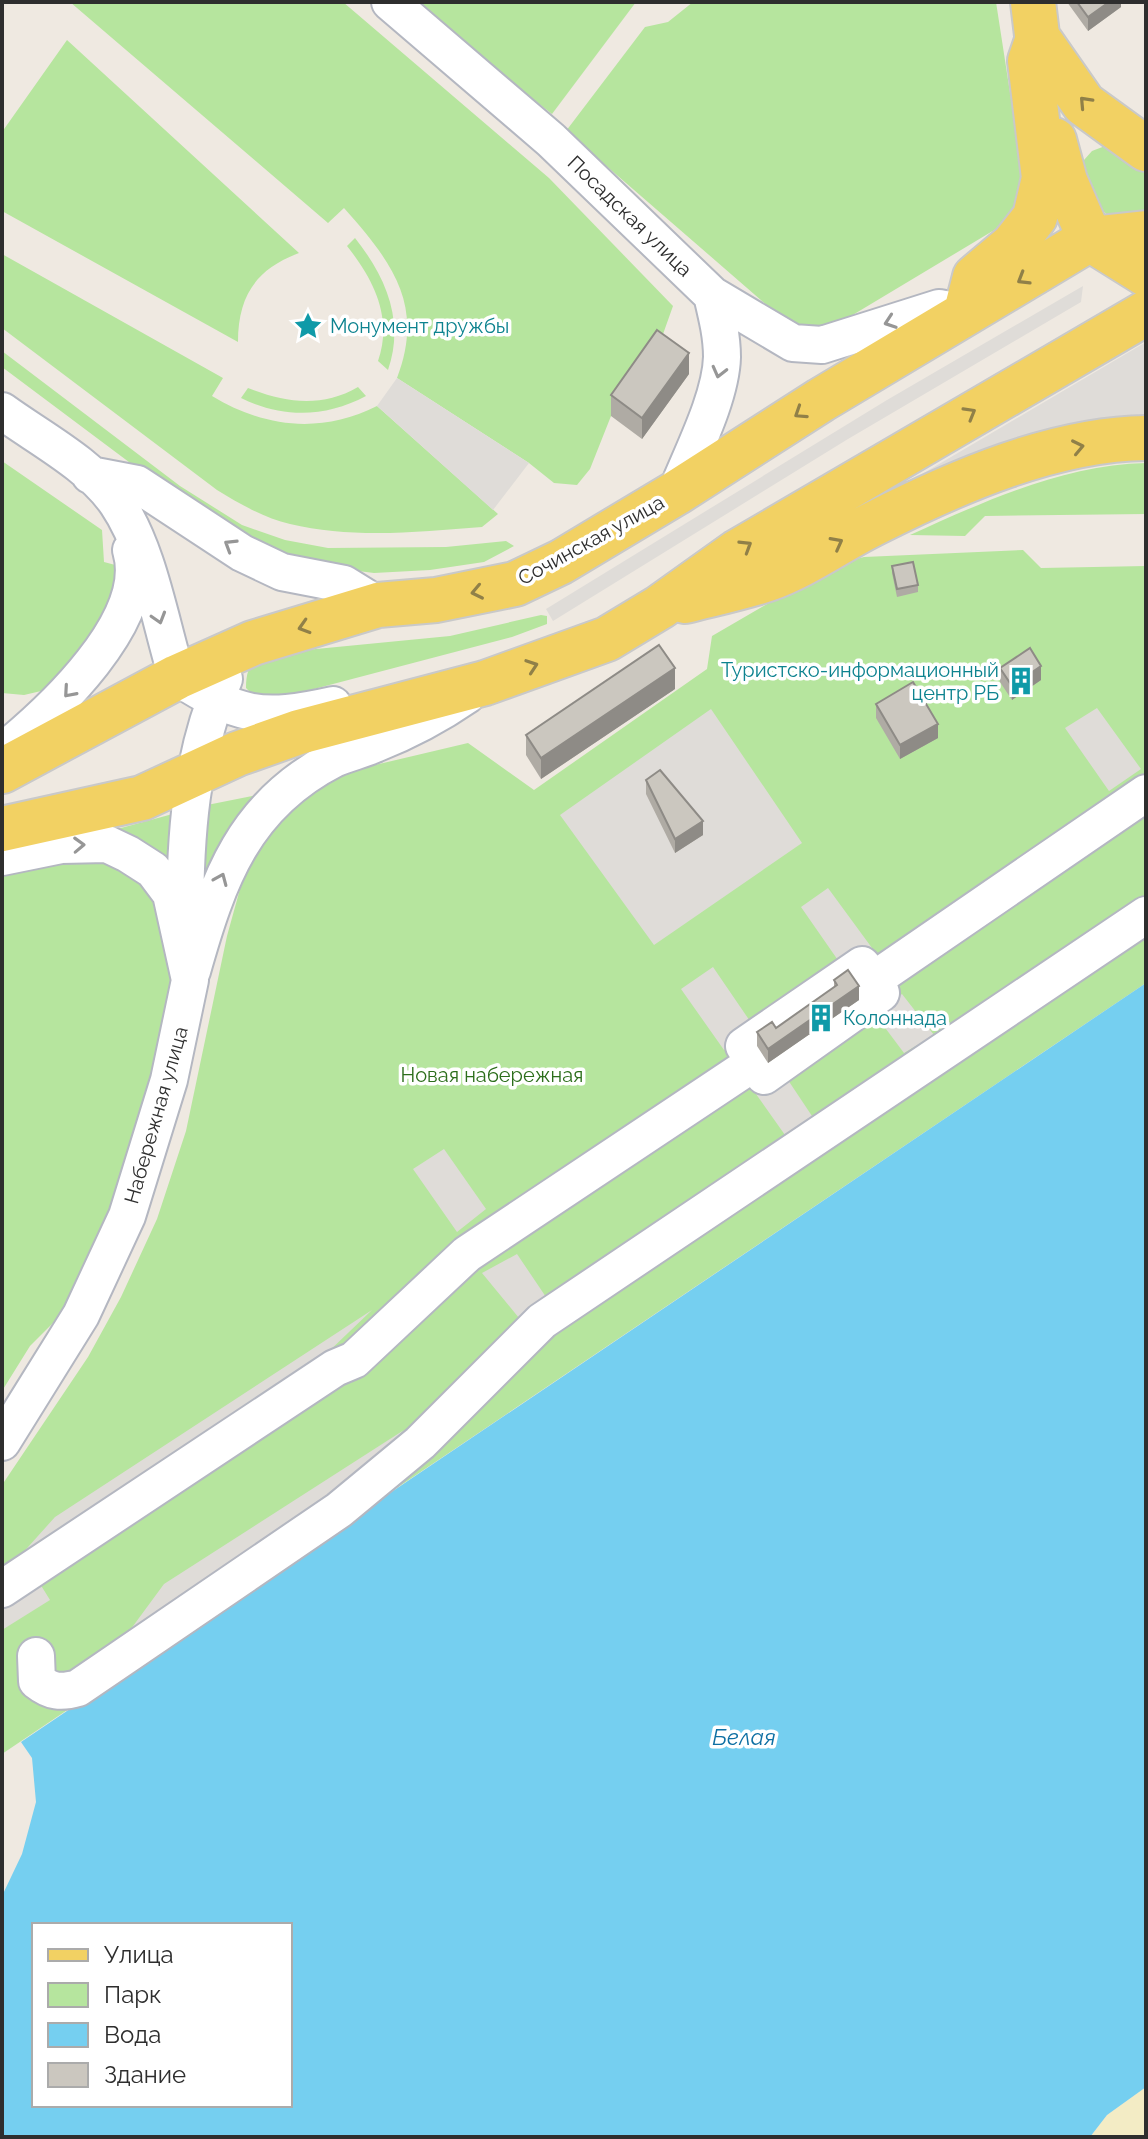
<svg xmlns="http://www.w3.org/2000/svg" width="1148" height="2139" viewBox="0 0 1148 2139" font-family="Raleway,sans-serif">
  <style>
    .green { fill: #b6e59e }
    .sand { fill: #f3ecc5 }
    .plaza { fill: #dfdcd8 }
    .water { fill: #75cff0; fill-rule: evenodd }
    .lines { fill: none; stroke-linecap: round; stroke-linejoin: round }
    .minor-casing { stroke: #b4b7c1; stroke-width: 40 }
    .major-casing { stroke: #c9c9c9; stroke-width: 48 }
    .minor { stroke: #fff; stroke-width: 36 }
    .major { stroke: #f2d163; stroke-width: 44 }
    .wall { fill: #afaba4 }
    .shaded-wall { fill: #8e8b86 }
    .building { fill: #cbc7bf; stroke: #8e8b86; stroke-width: 2 }
    .oneway { stroke: #908048 }
    .oneway2 { stroke: #969696 }
    .labels { text-anchor: middle; stroke-width: 7; stroke-linejoin: round; paint-order: stroke }
    .street-label { font-size: 20px; fill: #2e2e2e; stroke: #fff }
    .culture-label { font-size: 20px; fill: #0d838f; stroke: #fff; text-anchor: start }
    .park-label { font-size: 20px; fill: #2c6e1b; stroke: #fff }
    .water-label { font-size: 22px; font-style: italic; fill: #0d6fa3; stroke: #fff }
  </style>
  <rect width="100%" height="100%" fill="#efe9e1"/>
  <path class="green" d="M70,2H343L549,178L673,306L657,351L611,416L590,469L577,485L554,483L529,463L397,378C425,305 392,262 344,208L328,223Z
    M409,2H636L552,114Z
    M693,2H996L1023,177L1016,206L1001,226L846,319C823,327 807,329 784,320L566,131L645,27L668,22Z
    M67,40L299,253C256,269 238,296 238,342L2,211V132Z
    M1105,146L1146,166V211L1108,215C1091,203 1083,180 1084,160L1092,151Z
    M355,238C386,277 405,321 388,370L378,361C393,318 374,280 347,246Z
    M2,254L223,378L212,396C265,428 321,434 377,406L498,514L482,527C419,532 352,539 290,524C264,518 240,504 217,490L2,328Z
    M2,351L180,486L242,525L285,540L328,548L446,547L506,541L514,546L484,562L430,570L374,573L327,567L281,556L173,495L2,367Z
    M358,387L366,396C325,418 282,418 241,398L248,388C285,403 322,408 358,387Z
    M2,461L102,530L104,562L119,566L115,603L54,688L24,695L2,693Z
    M1146,463V514L985,516L965,536L910,535C985,501 1063,465 1146,463Z
    M1023,550L1041,568L1146,566V983L2,1754V1485L88,1357L121,1297L157,1219L186,1131L227,936L240,889L260,844L288,810L341,773L468,743L534,790L707,669L712,636L834,565L864,557Z
    M541,615L547,616V624L512,637L295,694C276,698 261,704 246,688C246,665 253,659 275,653L450,636Z
    M257,795L214,870L197,890L202,806Z
    M180,812L178,881L110,831Z
    M96,854L142,876L175,942L171,1014L133,1161L69,1307L30,1346L2,1391V863Z"/>
  <path class="sand" d="M1146,2087V2137H1090L1107,2115Z"/>
  <path class="plaza" d="M1083,286L1081,302L848,439L553,621L546,609L887,400Z
    M1146,342V421L915,489L912,480Z
    M397,378L529,463L493,510L377,406Z
    M1097,708L1141,769L1109,791L1065,728Z
    M711,709L802,843L654,945L560,815Z
    M828,888L872,948L842,966L801,907Z
    M713,967L754,1027L724,1050L681,989Z
    M902,994L934,1035L904,1053L874,1013Z
    M784,1074L812,1116L785,1135L756,1094Z
    M444,1149L486,1209L457,1232L413,1169Z
    M517,1254L546,1297L519,1318L482,1273Z
    M372,1310L301,1378L2,1576L55,1517Z
    M404,1430L331,1500L125,1637L164,1584Z
    M37,1579L50,1600L2,1630V1603Z"/>
  <path class="water" d="M1146,983V2087L1107,2115L1090,2137H2V1896L22,1854L36,1802L32,1758L21,1742ZM34,1925H290V2105H34Z"/>
  <g class="lines">
    <defs>
      <path id="minor" d="M390,2L551,140L712,295C717,316 722,336 722,357C721,398 691,455 676,493
        M712,295L793,343L822,345L939,308L966,313
        M2,411C39,438 90,464 117,503C149,550 160,622 177,677C238,716 261,721 333,705
        M90,475L137,484L242,553L282,572L344,584L378,605
        M2,752C50,713 152,620 131,550
        M2,857L61,845L107,844L128,854L153,870L171,894L190,980L169,1080L127,1216L81,1315L2,1442
        M185,922C185,838 190,756 224,679
        M192,971C218,879 244,805 334,759C347,753 362,750 375,744C408,731 438,715 467,695
        M872,981L1146,793
        M744,1046L862,965
        M764,1076L881,993
        M2,1589L335,1368L354,1360L467,1254L755,1062
        M36,1656L37,1681C51,1692 61,1693 78,1688L339,1510L420,1443L542,1321L1146,915"/>
      <path id="major" d="M1033,2L1041,68
        M1054,140L1065,181L1090,239
        M1090,239L1146,274
        M968,304L975,277L1013,245L1035,217L1044,178L1030,61L1038,38L1084,104L1146,149
        M685,601C712,594 741,588 768,579C805,566 840,540 875,523C956,482 1054,439 1146,438
        M2,771L177,677L253,643L378,605L436,600L515,584L561,562L676,493L821,400L1090,239L1146,233
        M2,829L142,798L237,754L299,732L485,683L607,639L660,607L737,552L1146,313"/>
    </defs>
    <use href="#minor" class="minor-casing"/>
    <use href="#major" class="major-casing"/>
    <use href="#minor" class="minor"/>
    <use href="#major" class="major"/>
  </g>
  <path class="wall" d="M1067,2H1121V7L1088,31Z
    M689,374L642,439L611,416V395Z
    M892,566L918,585V592L897,597L892,573Z
    M1000,668L1041,680L1012,700L1000,682Z
    M675,689L541,779L526,755V735Z
    M876,704L938,738L900,759L876,718Z
    M646,780L703,835L675,853L646,794Z
    M834,980L859,1000L768,1063L757,1046V1032L776,1028L834,988Z"/>
  <path class="shaded-wall" d="M1109,2H1121V7L1088,31V17Z
    M689,353V374L642,439V418Z
    M1041,666V680L1012,700V686Z
    M675,668V689L541,779V758Z
    M938,724V738L900,759V745Z
    M703,821V835L675,853V839Z
    M859,986V1000L768,1063V1049Z"/>
  <path class="building" d="M1077,2H1109L1088,17Z
    M657,330L689,353L642,418L611,395Z
    M913,562L918,585L897,589L892,566Z
    M659,645L675,668L541,758L526,735Z
    M1030,648L1041,666L1012,686L1000,668Z
    M913,682L938,724L900,745L876,704Z
    M660,770L703,821L675,839L646,780Z
    M848,970L859,986L768,1049L757,1032L772,1022L776,1028L837,985L834,980Z"/>
  <defs><path id="oneway-chevron" d="M-2-3.5L2.5 0L-2 3.5" fill="none" stroke-width="1.6" stroke-linecap="round" stroke-linejoin="round" transform="scale(2)"/></defs>
  <g class="oneway">
    <use href="#oneway-chevron" transform="translate(1085 102) rotate(-133)"/>
    <use href="#oneway-chevron" transform="translate(1023 279) rotate(149)"/>
    <use href="#oneway-chevron" transform="translate(800 413) rotate(147)"/>
    <use href="#oneway-chevron" transform="translate(970 413) rotate(-30)"/>
    <use href="#oneway-chevron" transform="translate(1078 447) rotate(-12)"/>
    <use href="#oneway-chevron" transform="translate(837 543) rotate(-28)"/>
    <use href="#oneway-chevron" transform="translate(746 546) rotate(-32)"/>
    <use href="#oneway-chevron" transform="translate(477 592) rotate(168)"/>
    <use href="#oneway-chevron" transform="translate(304 627) rotate(163)"/>
    <use href="#oneway-chevron" transform="translate(532 666) rotate(-19)"/>
  </g>
  <g class="oneway2">
    <use href="#oneway-chevron" transform="translate(890 322) rotate(161)"/>
    <use href="#oneway-chevron" transform="translate(719 372) rotate(104)"/>
    <use href="#oneway-chevron" transform="translate(230 545) rotate(-148)"/>
    <use href="#oneway-chevron" transform="translate(159 618) rotate(73)"/>
    <use href="#oneway-chevron" transform="translate(69 692) rotate(131)"/>
    <use href="#oneway-chevron" transform="translate(79 845) rotate(-2)"/>
    <use href="#oneway-chevron" transform="translate(221 879) rotate(-67)"/>
  </g>
  <defs>
    <symbol id="sight-bare" viewBox="-9 -9 18 18"><path d="M0-6L1.8-2.2L6-1.7L2.9 1.2L3.7 5.4L0 3.3L-3.7 5.4L-2.9 1.2L-6-1.7L-1.8-2.2Z" fill="#0f9aa8" stroke="#fff" stroke-width="2.5" paint-order="stroke"/></symbol>
    <symbol id="building-bare" viewBox="-9 -9 18 18"><path d="M-4-6H4V6H1V3H-1V6H-4ZM-2.5-4.3h1.7v1.8h-1.7ZM.8-4.3h1.7v1.8H.8ZM-2.5-1h1.7V.8h-1.7ZM.8-1h1.7V.8H.8Z" fill="#0f9aa8" stroke="#fff" stroke-width="2.5" paint-order="stroke"/></symbol>
  </defs>
  <g fill-rule="evenodd">
    <use href="#sight-bare" x="288" y="306" width="40" height="40"/>
    <use href="#building-bare" x="1001" y="661" width="40" height="40"/>
    <use href="#building-bare" x="801" y="998" width="40" height="40"/>
  </g>
  <g class="labels">
    <g class="street-label">
      <text transform="translate(630 216) rotate(44)" y="7">Посадская улица</text>
      <text transform="translate(591 540) rotate(-29)" y="7">Сочинская улица</text>
      <text transform="translate(156 1115) rotate(-74)" y="7">Набережная улица</text>
    </g>
    <g class="culture-label">
      <text x="330" y="333">Монумент дружбы</text>
      <text x="999" y="677" text-anchor="end">Туристско-информационный<tspan x="999" dy="23">центр РБ</tspan></text>
      <text x="843" y="1025">Колоннада</text>
    </g>
    <g class="park-label">
      <text x="492" y="1082">Новая набережная</text>
    </g>
    <g class="water-label">
      <text x="744" y="1745">Белая</text>
    </g>
  </g>
  <rect width="1148" height="2139" fill="none" stroke="#2e2e2e" stroke-width="8"/>
  <rect x="32" y="1923" width="260" height="184" fill="#ffffff" stroke="#ababab" stroke-width="2"/>
  <rect x="48" y="1949" width="40" height="12" fill="#f2d163" stroke="#ababab" stroke-width="2"/>
  <text x="104" y="1963" font-size="24" fill="#2e2e2e">Улица</text>
  <rect x="48" y="1983" width="40" height="24" fill="#b6e59e" stroke="#ababab" stroke-width="2"/>
  <text x="104" y="2003" font-size="24" fill="#2e2e2e">Парк</text>
  <rect x="48" y="2023" width="40" height="24" fill="#75cff0" stroke="#ababab" stroke-width="2"/>
  <text x="104" y="2043" font-size="24" fill="#2e2e2e">Вода</text>
  <rect x="48" y="2063" width="40" height="24" fill="#cbc7bf" stroke="#ababab" stroke-width="2"/>
  <text x="104" y="2083" font-size="24" fill="#2e2e2e">Здание</text>
</svg>
